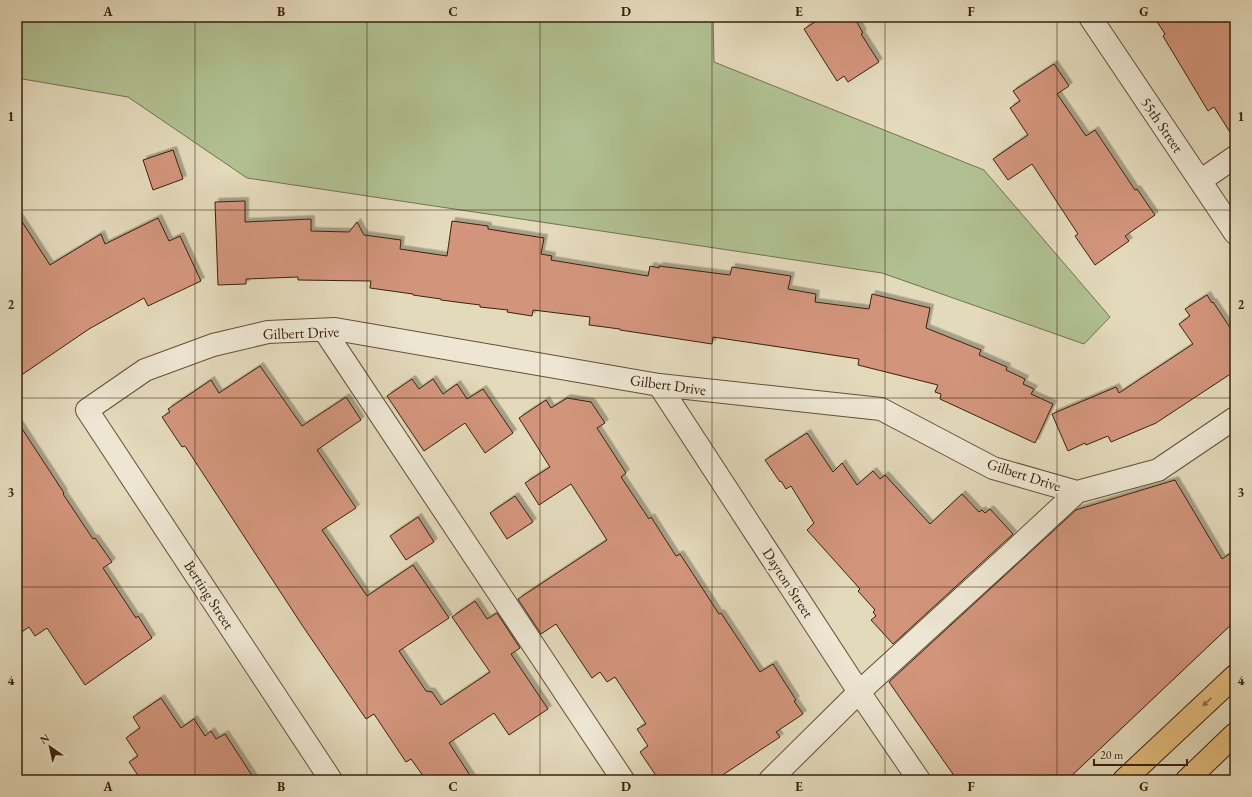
<svg xmlns="http://www.w3.org/2000/svg" width="1252" height="797" viewBox="0 0 1252 797" font-family="'EB Garamond',serif">
  <style>
    .green { fill: #b1c092; stroke: #76714e }
    .building { fill: #d2957c; stroke: #3a220b; filter: url(#shadow) }
    .lines { fill: none; stroke-linecap: round; stroke-linejoin: round }
    .minor-casing { stroke: #645037; stroke-width: 24 }
    .major-casing { stroke: #3a220b; stroke-width: 24 }
    .minor { stroke: #ede6d3; stroke-width: 22 }
    .major { stroke: #e2bc7e; stroke-width: 22 }
    .oneway { fill: #8e6f44 }
    .grid { fill: none; stroke: #3a220b; stroke-width: 1; stroke-opacity: 0.55 }
    .labels { text-anchor: middle; stroke-width: 4; stroke-linejoin: round; paint-order: stroke }
    .street-label { font-size: 15px; fill: #3a220b; stroke: #ede6d3 }
    .neatline { fill: none; stroke: #3a220b; stroke-width: 1.5 }
    .grid-label { font-size: 13px; text-anchor: middle; font-weight: bold; fill: #3a220b }
  </style>
  <defs>
    <filter id="shadow"><feDropShadow dx="3.5" dy="-3.5" stdDeviation="0" flood-color="#0004"/></filter>
  </defs>
  <rect width="100%" height="100%" fill="#e3d9bb"/>
  <filter id="stains"><feTurbulence type="fractalNoise" baseFrequency=".005" numOctaves="4"/><feColorMatrix values="0 0 0 0 .2 0 0 0 0 .09 0 0 0 0 .02 0 0 0 .5 -.17"/></filter>
  <radialGradient id="worn" r=".72"><stop offset=".6" stop-color="#630" stop-opacity="0"/><stop offset="1" stop-color="#630" stop-opacity=".3"/></radialGradient>
  <path class="green" d="M17,17H360L363,20L370,17H713L714,62L984,170L1110,317L1084,344L882,273L247,178L128,97L17,78Z"/>
  <path class="building" d="M823,17H854L863,33L861,34L879,62L848,82L844,76L837,81L804,29Z
    M1154,17H1235V140L1214,107L1208,111L1163,36L1165,34Z
    M1054,64L1069,86L1057,94L1086,136L1095,130L1135,190L1137,189L1155,215L1125,236L1129,241L1095,265L1075,236L1078,234L1032,164L1008,180L993,159L1028,135L1010,108L1020,101L1013,91Z
    M173,150L183,179L153,190L143,160Z
    M245,201V222L311,219V231L349,232L357,222L364,235L401,240L400,249L447,256L452,221L488,226V229L544,238L541,254L552,256L551,260L648,276L650,266L659,268V266L730,275L732,267L791,276L788,289L816,294L815,302L869,309L872,294L930,308L926,328L981,350L979,355L1007,367L1006,370L1025,379L1023,384L1034,389L1031,394L1053,404L1035,443L940,399L941,394L935,392L938,385L858,365L859,359L713,337L712,344L686,340L620,330V329L589,325L590,317L533,310L532,316L507,312L508,310L480,307V305L441,300V299L413,295V294L370,288L371,281L298,280V277L246,279V284L218,285L215,202Z
    M17,214L50,265L101,234L105,244L158,218L169,241L180,236L201,281L148,306L144,298L89,329L17,378Z
    M1207,295L1212,303L1213,302L1235,335V371L1156,423L1111,442L1108,436L1086,445L1085,443L1068,451L1052,414L1116,387L1119,393L1193,344L1179,324L1190,316L1185,309Z
    M260,366L302,426L346,397L361,420L317,450L356,508L322,530L367,596L413,565L449,618L399,651L426,691L432,692L441,705L490,672L452,617L475,601L487,619L497,613L520,648L511,654L548,709L509,735L494,713L449,743L473,780H426L411,759L406,762L374,714L366,719L302,625L185,446L182,447L162,417L170,412L168,409L211,380L219,393Z
    M412,379L419,389L433,379L443,394L457,384L467,399L483,389L513,433L485,453L465,423L424,451L387,396Z
    M567,398L591,402L605,423L597,428L626,473L621,477L649,519L651,517L676,556L680,554L719,614L721,613L760,672L773,664L796,700L794,701L803,714L776,732L780,737L715,780H659L640,752L648,746L637,729L646,724L615,677L607,682L600,672L592,678L556,624L541,634L518,599L607,540L571,484L539,505L525,483L550,467L519,418L546,400L551,408Z
    M17,421L64,493L63,494L93,539L95,538L112,562L103,568L136,618L138,616L152,638L85,685L47,628L35,636L29,627L17,635Z
    M807,433L833,472L842,463L857,485L873,471L880,479L885,475L930,524L962,494L979,512L982,510L985,513L990,509L1013,534L893,644L871,620L876,616L873,612L875,610L858,591L860,589L807,530L814,523L791,486L786,489L781,481L780,482L765,460Z
    M1175,480L1222,559L1235,550V621L1067,780H957L889,682L1076,510Z
    M515,496L533,522L507,539L490,513Z
    M418,517L434,542L406,560L390,536Z
    M161,698L181,728L194,719L205,736L211,731L216,739L225,734L255,780H141L129,762L138,756L126,738L140,728L133,717Z"/>
  <g class="lines">
    <defs>
      <path id="minor" d="M1090,17L1235,233
        M1200,181L1235,157
        M324,330L623,780
        M659,385L859,692L919,780
        M331,780L87,410L145,370L213,345L268,332L335,329L659,385L881,409L993,468L1077,492L1158,470L1235,418
        M770,780L859,692L1008,556L1077,492"/>
      <path id="major" d="M1124,780L1235,676
        M1187,780L1235,734"/>
    </defs>
    <use href="#minor" class="minor-casing"/>
    <use href="#major" class="major-casing"/>
    <use href="#minor" class="minor"/>
    <use href="#major" class="major"/>
  </g>
  <defs><path id="oneway-solid" d="M-6-.8H1V-3.2L6.5 0L1 3.2V.8H-6Z"/></defs>
  <use class="oneway" href="#oneway-solid" transform="translate(1207 702) rotate(137)"/>
  <path class="grid" d="M195,17V780M367,17V780M540,17V780M712,17V780M885,17V780M1057,17V780M17,210H1235M17,398H1235M17,587H1235"/>
  <g class="labels">
    <g class="street-label">
      <text transform="translate(1162 125) rotate(56)" y="5">55th Street</text>
      <text transform="translate(301 333) rotate(-2)" y="5">Gilbert Drive</text>
      <text transform="translate(668 385) rotate(8)" y="5">Gilbert Drive</text>
      <text transform="translate(1024 475) rotate(18)" y="5">Gilbert Drive</text>
      <text transform="translate(788 583) rotate(57)" y="5">Dayton Street</text>
      <text transform="translate(209 595) rotate(57)" y="5">Berting Street</text>
    </g>
  </g>
  <rect width="1252" height="797" fill="none" stroke="#e3d9bb" stroke-width="44"/>
  <g transform="translate(50 747) rotate(326)" stroke="#ede6d3" stroke-width="3" paint-order="stroke">
  <path d="M0-3L7 15L0 10L-7 15Z" fill="#3a220b"/>
  <text y="-6" font-size="11" font-weight="bold" text-anchor="middle" fill="#3a220b">N</text>
  </g>
  <path d="M1094 759v6h93v-6" fill="none" stroke="#3a220b" stroke-width="2"/>
  <text x="1100" y="759" font-size="12" fill="#3a220b" stroke="#ede6d3" stroke-width="3" paint-order="stroke">20 m</text>
  <rect x="22" y="22" width="1208" height="753" class="neatline"/>
  <g class="grid-label">
    <text x="108" y="16">A</text>
    <text x="281" y="16">B</text>
    <text x="453" y="16">C</text>
    <text x="626" y="16">D</text>
    <text x="799" y="16">E</text>
    <text x="971" y="16">F</text>
    <text x="1144" y="16">G</text>
    <text x="11" y="121">1</text>
    <text x="1241" y="121">1</text>
    <text x="11" y="309">2</text>
    <text x="1241" y="309">2</text>
    <text x="11" y="497">3</text>
    <text x="1241" y="497">3</text>
    <text x="11" y="685">4</text>
    <text x="1241" y="685">4</text>
    <text x="108" y="791">A</text>
    <text x="281" y="791">B</text>
    <text x="453" y="791">C</text>
    <text x="626" y="791">D</text>
    <text x="799" y="791">E</text>
    <text x="971" y="791">F</text>
    <text x="1144" y="791">G</text>
  </g>
  <rect width="100%" height="100%" filter="url(#stains)"/>
  <rect width="100%" height="100%" fill="url(#worn)"/>
</svg>
